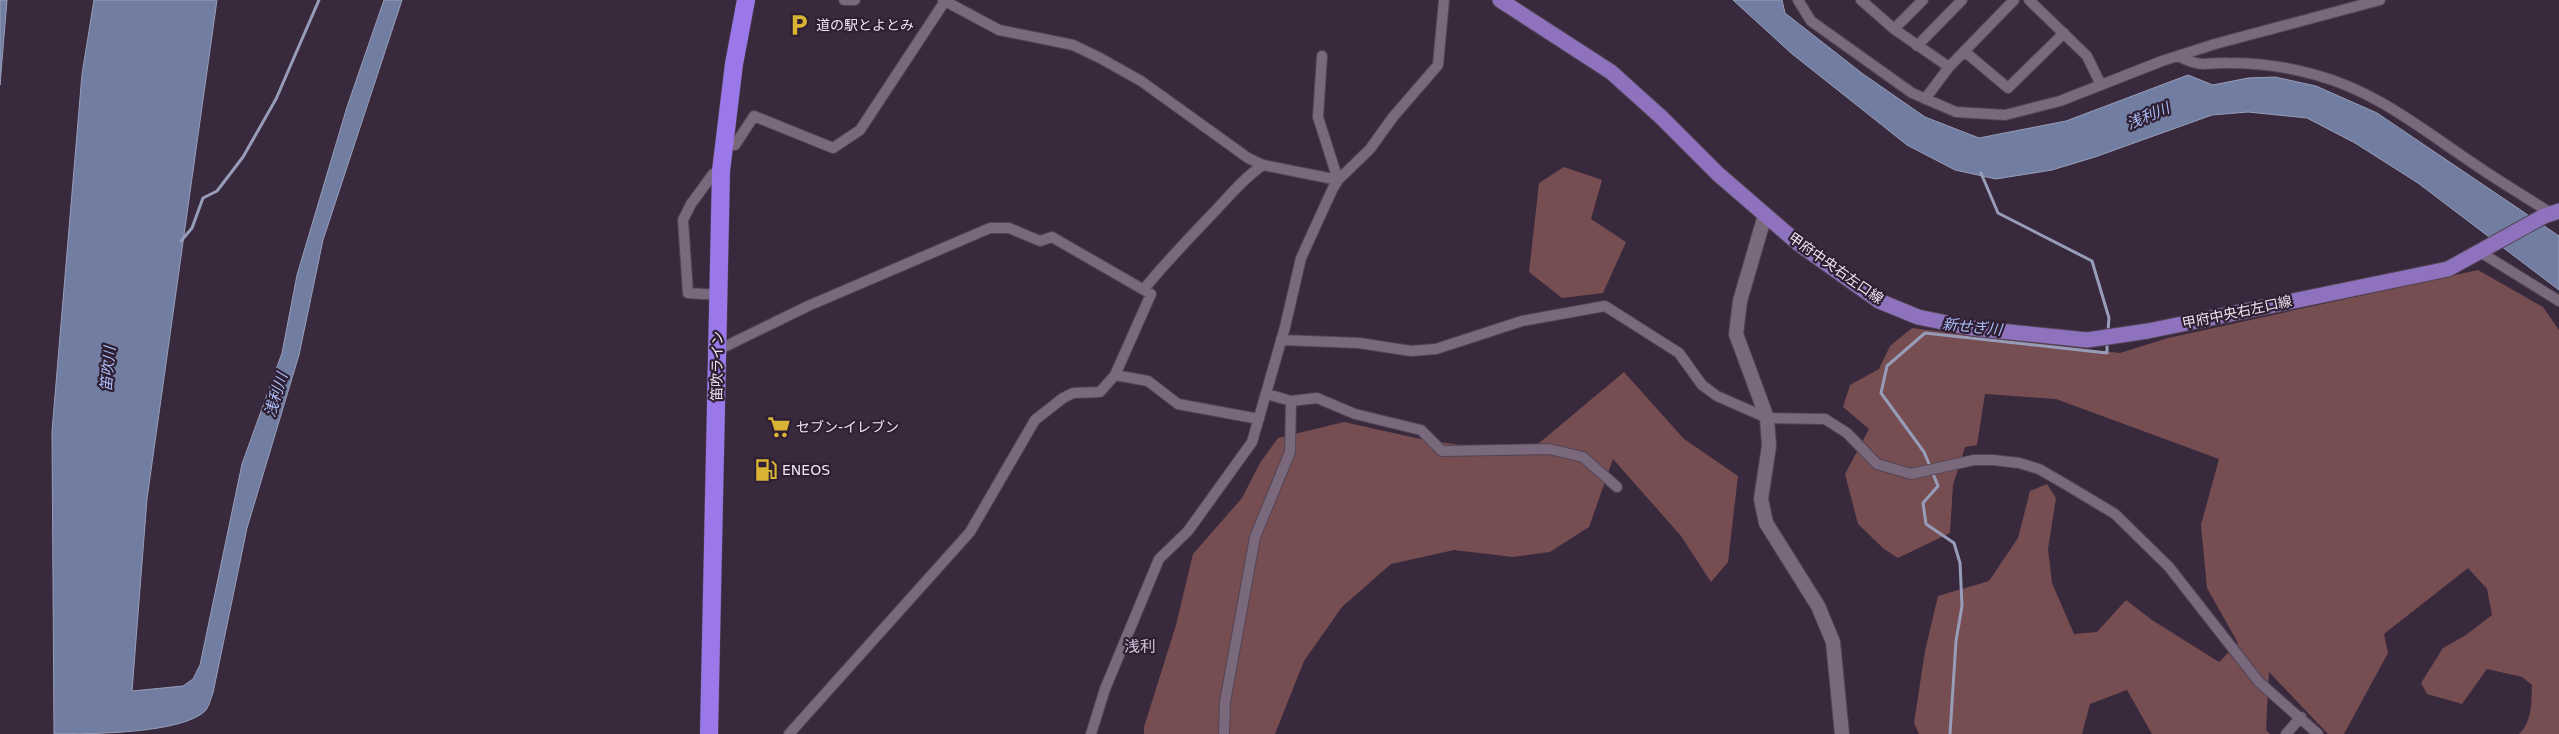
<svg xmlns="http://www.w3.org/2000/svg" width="2559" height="734" viewBox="0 0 2559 734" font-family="'DejaVu Sans','Noto Sans JP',sans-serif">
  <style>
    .forest { fill: #764d51 }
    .water { fill: #717ea1; stroke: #979db9 }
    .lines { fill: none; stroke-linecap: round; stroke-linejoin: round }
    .stream { stroke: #979db9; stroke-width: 3 }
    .street-casing { stroke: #524454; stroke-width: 12 }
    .secondary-casing { stroke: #524454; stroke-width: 16 }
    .primary-casing { stroke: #524454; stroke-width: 17 }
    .highway-casing { stroke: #524454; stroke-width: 19 }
    .street { stroke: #7a687d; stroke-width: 10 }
    .secondary { stroke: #7a687d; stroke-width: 14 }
    .primary { stroke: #8e72be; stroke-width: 15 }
    .highway { stroke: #9b78e9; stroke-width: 18 }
    .labels { text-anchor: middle; stroke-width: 4.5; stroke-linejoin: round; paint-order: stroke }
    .poi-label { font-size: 14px; fill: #efe4f1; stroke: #2f1f32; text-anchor: start }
    .street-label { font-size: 14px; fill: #efe4f1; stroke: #2f1f32 }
    .water-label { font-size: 15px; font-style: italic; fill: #abbffa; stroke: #2f1f32 }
    .quarter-label { font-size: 16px; fill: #d4bfd7; stroke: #2f1f32 }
  </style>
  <rect width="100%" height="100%" fill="#39293c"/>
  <path class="forest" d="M1564,167L1602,180L1591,219L1626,242L1603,293L1562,298L1529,272L1539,183Z
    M2478,270L2543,307L2559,330V734H2519C2533,721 2531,702 2532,685L2522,677L2487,669L2462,704L2427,694L2421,683L2443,648L2466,635L2492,615L2487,589L2468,568L2384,634L2388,653L2344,734H2328L2269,672L2266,730L2270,734H2152L2127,690L2090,704L2082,734H1919L1914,723L1925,651L1938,596L1989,581L2018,538L2030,491L2047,484L2056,498L2048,549L2052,583L2074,634L2097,632L2126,600L2152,620L2219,662L2238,643L2207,588L2201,525L2219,459L2056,399L1985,394L1977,445L1965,447L1953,485L1950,533L1898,558L1884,549L1858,524L1845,474L1869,429L1843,407L1850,385L1879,369L1890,346L1912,328L2120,353L2168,338Z
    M1624,372L1684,439L1738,476L1728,562L1711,582L1681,536L1613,459L1589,527L1550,552L1513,557L1454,550L1391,564L1342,607L1304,661L1275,734H1144V727L1176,625L1193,554L1242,498L1260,463L1278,438L1344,422L1425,440L1526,454Z"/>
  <path class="water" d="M0,0H7L0,85Z
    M94,0H217L147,499L132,691L183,686L193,679L200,665L242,464L282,353L297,275L347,107L384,0H402L323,240L299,355L247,528L213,693C211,698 209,706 206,710C184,734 88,734 54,734L52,431L82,74Z
    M1733,0H1782L1785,13L1863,74L1925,117L1979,138L2066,121L2188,75L2213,85L2248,78L2275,77L2316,86L2377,113L2559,236V290L2418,183L2355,143L2307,118L2248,112L2212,115L2095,157L2052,170L1996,179L1955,170L1907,145L1791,53Z"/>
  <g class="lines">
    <path class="stream" d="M1981,173L1998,213L2092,261L2109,318L2108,331
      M181,241L192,228L203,198L217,191L243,157L276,99L319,0
      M1950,734L1956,641L1962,606L1960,563L1954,543L1926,524L1923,503L1938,486L1924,452L1881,393L1887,366L1925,333L2107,353V342"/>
    <defs>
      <path id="street" d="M844,0H855
        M943,0L999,30L1073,45L1100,58L1141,81L1248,158L1263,165L1338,180
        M1798,0L1811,21L1912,93L1956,112L2005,115L2060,101L2162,61L2215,44L2380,0
        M1861,0L1894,29L1949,67
        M2029,0L2087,56L2101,85
        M1894,29L1923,0
        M1917,46L1962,0
        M1964,51L2008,88L2064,33
        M1322,56L1318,117L1338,180
        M2178,56C2205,69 2203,62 2229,63C2258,63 2288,67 2316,75C2376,91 2423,130 2474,164C2499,181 2525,197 2551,213
        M1925,99L1949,67L2014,0
        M725,144L735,145L754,116L833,148L860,130L945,1
        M2480,252L2559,301
        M1144,289C1166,262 1191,236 1215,211C1230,195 1245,177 1263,165
        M719,295L688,293L683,220L691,204L713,174L721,171
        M1281,340L1359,343L1411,351L1436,349L1522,321L1605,306L1679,353L1702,385L1717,396L1767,418L1825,419L1847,433L1877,464L1911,474L1974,460H1993L2019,463L2039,469L2065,484L2115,514L2169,567L2259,682L2318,734
        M718,350L808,306L990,228H1009L1040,241L1052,237L1151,294L1115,375L1100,392L1073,393L1063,398L1035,420L970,532L789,734
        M1115,375L1148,381L1178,404L1259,419
        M1267,394L1291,401L1317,398L1355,414L1421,430L1442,451L1549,449L1583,457L1617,487
        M1091,734L1105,689L1159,559L1188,531L1252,442L1285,327L1301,258L1333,188L1338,180L1370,149L1393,117L1438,65L1444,0
        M1224,734L1225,702L1255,537L1290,452L1291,401
        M2286,734L2301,717"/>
      <path id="secondary" d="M1765,215L1740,301L1736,334L1767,418L1769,446L1761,499L1766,523L1818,606L1833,642L1842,734"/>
      <path id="primary" d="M1500,0L1611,72L1661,117L1718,174L1799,244L1879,301L1918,317L1971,328L2087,340L2148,331L2448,269L2544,216L2559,211"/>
      <path id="highway" d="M709,734L721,171L734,64L746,0"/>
    </defs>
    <use href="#street" class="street-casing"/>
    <use href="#secondary" class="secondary-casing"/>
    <use href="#primary" class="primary-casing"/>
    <use href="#highway" class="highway-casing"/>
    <use href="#street" class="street"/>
    <use href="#secondary" class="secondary"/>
    <use href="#primary" class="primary"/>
    <use href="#highway" class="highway"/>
  </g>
  <defs>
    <symbol id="parking-bare" viewBox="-9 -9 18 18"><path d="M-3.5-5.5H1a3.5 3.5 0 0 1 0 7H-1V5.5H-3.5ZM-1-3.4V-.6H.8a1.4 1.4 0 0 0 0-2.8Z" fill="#d9b334" stroke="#2f1f32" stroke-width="2.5" paint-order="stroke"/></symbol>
    <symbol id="supermarket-bare" viewBox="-9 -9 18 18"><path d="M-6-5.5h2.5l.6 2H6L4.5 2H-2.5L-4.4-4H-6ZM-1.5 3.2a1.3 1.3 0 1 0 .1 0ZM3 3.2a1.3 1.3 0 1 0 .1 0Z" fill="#d9b334" stroke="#2f1f32" stroke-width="2.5" paint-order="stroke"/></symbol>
    <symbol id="fuel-bare" viewBox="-9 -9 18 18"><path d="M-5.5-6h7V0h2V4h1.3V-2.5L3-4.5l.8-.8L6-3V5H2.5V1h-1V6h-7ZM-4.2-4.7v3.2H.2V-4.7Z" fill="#d9b334" stroke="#2f1f32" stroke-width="2.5" paint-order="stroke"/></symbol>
  </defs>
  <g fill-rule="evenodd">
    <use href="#parking-bare" x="783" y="9" width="32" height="32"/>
    <use href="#supermarket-bare" x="763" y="411" width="32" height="32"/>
    <use href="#fuel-bare" x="750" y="454" width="32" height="32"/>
  </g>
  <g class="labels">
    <g class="poi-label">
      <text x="816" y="30">道の駅とよとみ</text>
      <text x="796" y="432">セブン-イレブン</text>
      <text x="782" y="475">ENEOS</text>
    </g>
    <g class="street-label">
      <text transform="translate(1836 268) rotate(35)" y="5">甲府中央右左口線</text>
      <text transform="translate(2237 312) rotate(-12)" y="5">甲府中央右左口線</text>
      <text transform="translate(717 366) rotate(-89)" y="5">笛吹ライン</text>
    </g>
    <g class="water-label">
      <text transform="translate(2148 116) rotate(-23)" y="5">浅利川</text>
      <text transform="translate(1972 327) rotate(6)" y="5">新せぎ川</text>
      <text transform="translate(108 369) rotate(-85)" y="5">笛吹川</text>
      <text transform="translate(276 395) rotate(-73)" y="5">浅利川</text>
    </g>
    <g class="quarter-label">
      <text x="1140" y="652">浅利</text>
    </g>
  </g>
</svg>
